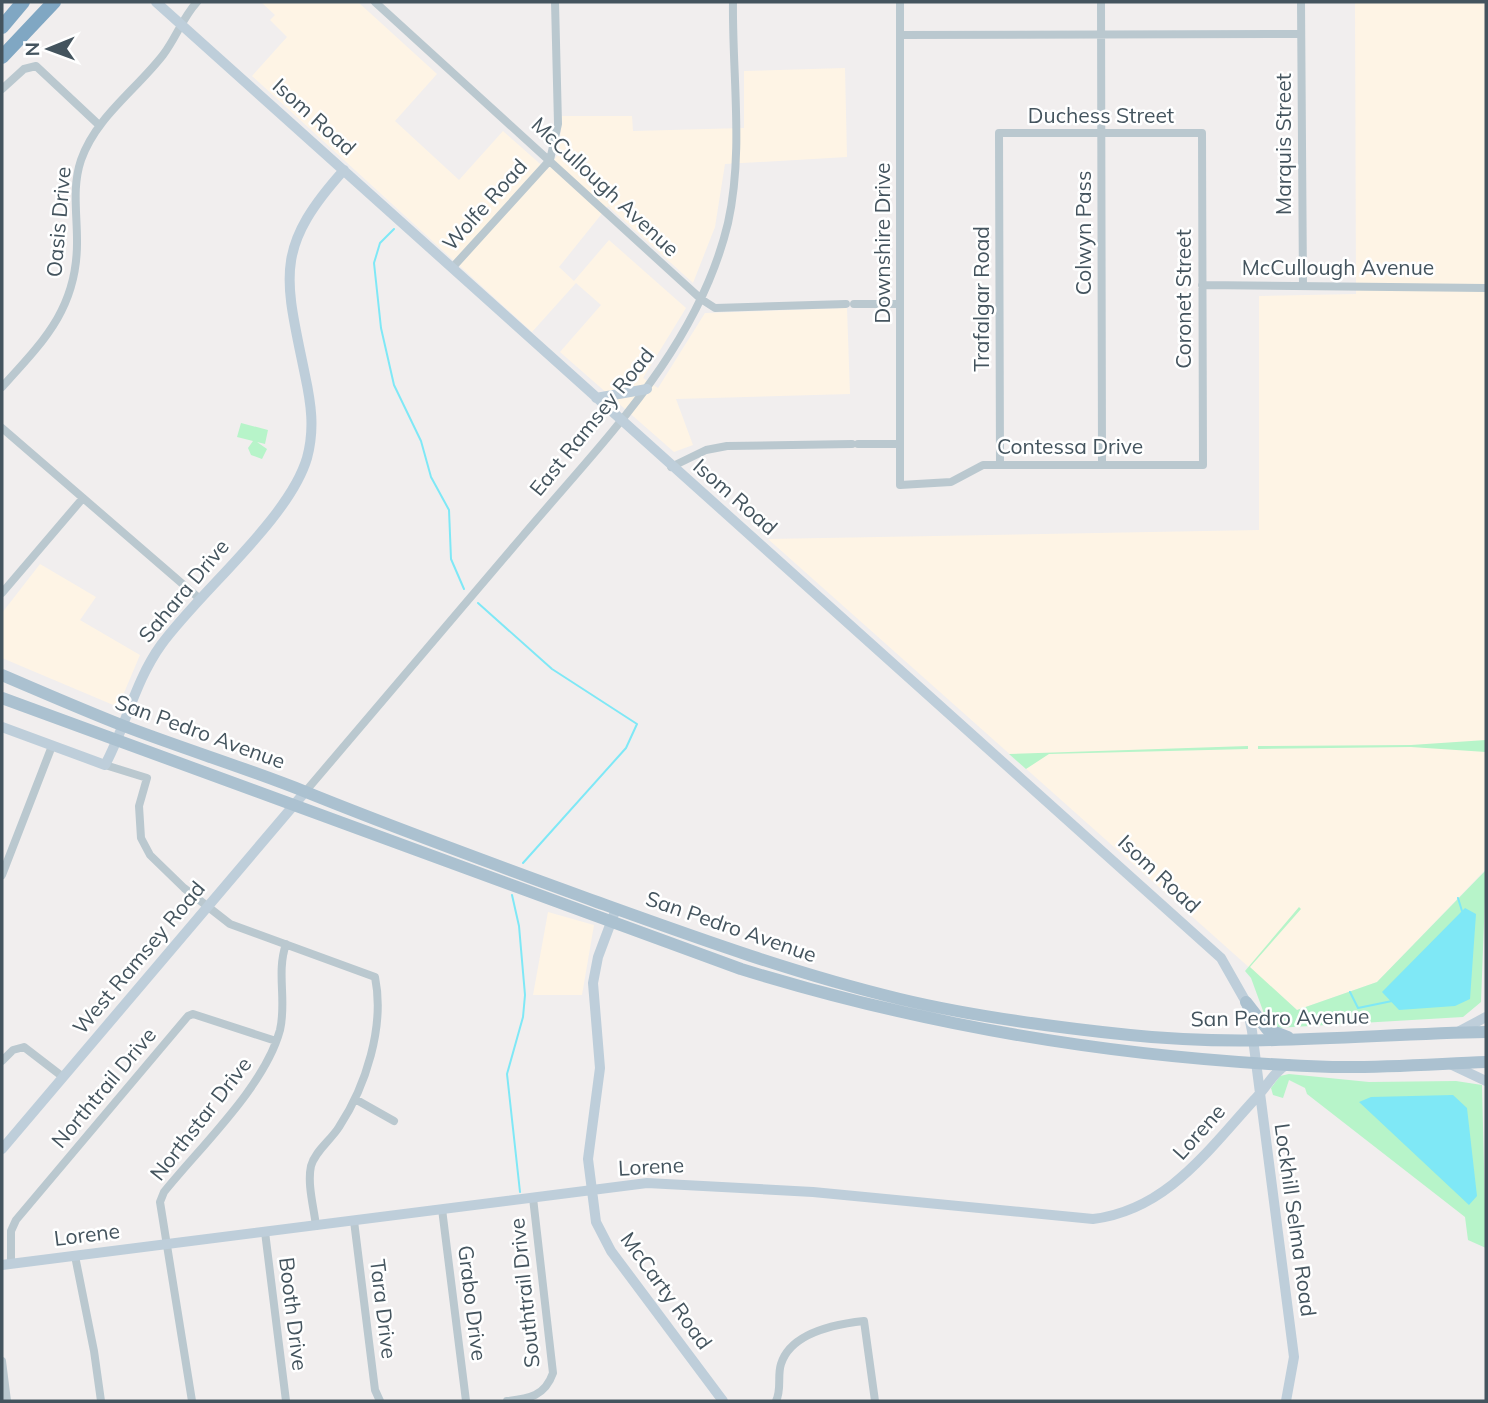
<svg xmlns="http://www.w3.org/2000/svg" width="1488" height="1403" viewBox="0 0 1488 1403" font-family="Mulish,sans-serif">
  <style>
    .commercial { fill: #fef4e5 }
    .green { fill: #b7f4c9 }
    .water { fill: #7fe8f6 }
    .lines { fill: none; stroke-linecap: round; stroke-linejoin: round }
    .stream { stroke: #7fe8f6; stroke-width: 2 }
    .street { stroke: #bac8cf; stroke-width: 8 }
    .secondary { stroke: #beceda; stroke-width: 10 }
    .primary { stroke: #abc1d0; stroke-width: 12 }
    .highway { stroke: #80a7c3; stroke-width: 14 }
    .labels { text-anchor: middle; stroke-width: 5; stroke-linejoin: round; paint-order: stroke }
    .street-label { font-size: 21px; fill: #44545e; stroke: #fff }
  </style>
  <rect width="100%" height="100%" fill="#f1eeee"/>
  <path class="commercial" d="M261,2H358L437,74L395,121L459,180L503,131L547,170L559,153L562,116H632L633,131L744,128V71L845,68L847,157L725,164L715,227L693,283L608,206L559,267L574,281L609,240L686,308L643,378L658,388L705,313L847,308L850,394L676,399L693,445L674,452L560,352L601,305L576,283L532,332L252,76L287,37L270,20L275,15Z
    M1355,2H1486V869L1377,982L1297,1010L768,539L1259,530V296L1356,294Z
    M40,564L96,597L80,620L140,655L118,707L2,658V613Z
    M548,912L594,925L582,995H533Z"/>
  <path class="green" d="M241,423L268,430L265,444L257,442L267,449L262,459L251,455L248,448L253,441L237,437Z
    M1486,740V752L1411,747L1258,749V746L1411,745Z
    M1248,746V749L1049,754L1026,769L1009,754Z
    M1486,870L1481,1002L1463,1017L1276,1028L1266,1019L1251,978L1245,971L1299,907L1301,909L1250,967L1297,1010L1377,982Z
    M1289,1074L1369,1082L1456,1081L1482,1085L1486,1248L1468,1240L1465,1217L1307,1094L1305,1088L1289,1080L1283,1098L1273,1095L1271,1088L1280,1076Z"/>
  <path class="water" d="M1465,908L1476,914L1470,999L1455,1006L1399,1010L1382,992Z
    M1453,1095L1467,1108L1477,1196L1469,1205L1359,1102L1371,1097Z"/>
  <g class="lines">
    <path class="stream" d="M394,229L380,243L374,263L381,328L394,385L421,441L431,477L449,510L451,559L464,589
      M478,603L552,669L637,724L626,748L523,863
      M512,895L519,926L525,995L523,1017L507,1074L520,1192
      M1458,898L1462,911
      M1350,992L1358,1008L1392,1001"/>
    <path class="street" d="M375,2L701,299L715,308L846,304
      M900,2V485L951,482L983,465H1203L1202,133H999L1000,465
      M1101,2L1102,464
      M1301,2L1303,286
      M900,35L1301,34
      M2,89L24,69L36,66L99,125
      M452,268L550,160L558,124L555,2
      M1202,285L1486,288
      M854,304H900
      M2,387C44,341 78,307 77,240C77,212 72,187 81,160C96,117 135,91 163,55C176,38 183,17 197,2
      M2,428L200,599
      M858,444H900
      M671,467L706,450L727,446L852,444
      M2,593L83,498
      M105,765L147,778L139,806L141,838L150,855L184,888L230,924L375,977C385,1026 366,1086 339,1127C331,1140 315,1151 311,1166C307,1184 314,1208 316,1226
      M305,792C377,707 449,622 521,538C602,442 698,349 728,223C744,151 732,75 733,2
      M2,875L52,746
      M2,1061L13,1050L24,1047L63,1077
      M355,1099L394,1121
      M442,1209L466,1401
      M354,1221L375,1390L380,1401
      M265,1232L286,1401
      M75,1256L94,1351L101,1401
      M11,1264V1231L16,1220L188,1016L193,1014L276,1041
      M2,1361L7,1401
      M192,1401L160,1202L164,1192C201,1146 265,1086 280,1030C287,1001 276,973 286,944
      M507,1401C529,1399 545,1396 553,1373L533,1198
      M776,1401C782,1389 777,1376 781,1364C791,1332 836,1324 864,1321L875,1401"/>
    <path class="secondary" d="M156,2L1221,958L1246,1002L1252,1031L1294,1357L1286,1401
      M596,398L647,389
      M2,727L105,765C126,726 135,681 161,645C200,591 289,519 307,458C315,429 311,403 305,375C285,277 273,249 344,170
      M616,909L598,957L593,983L600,1068L588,1159L596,1222L611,1251L723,1401
      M1458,1032L1486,1017
      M1450,1064L1486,1081
      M2,1149L305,792
      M2,1265L647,1183L813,1192L1093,1219C1167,1210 1208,1150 1255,1099C1268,1086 1272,1073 1288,1064"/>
    <path class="primary" d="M2,675C42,692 83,710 124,726C184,749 246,768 306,792C402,831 499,866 597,902C697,938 796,974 900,999C975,1017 1053,1027 1130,1035C1249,1048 1367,1034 1486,1032
      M2,698L741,969C932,1028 1132,1060 1332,1067C1383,1068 1435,1064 1486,1062
      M1246,1002L1267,1029L1288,1037"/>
    <path class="highway" d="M2,27L23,2
      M2,57L54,2"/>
  </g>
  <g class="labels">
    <g class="street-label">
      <text x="1101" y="123">Duchess Street</text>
      <text transform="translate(314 117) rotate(42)" y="7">Isom Road</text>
      <text transform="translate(1284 144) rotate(-90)" y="7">Marquis Street</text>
      <text transform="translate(605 187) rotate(43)" y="7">McCullough Avenue</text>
      <text transform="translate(485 205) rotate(-48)" y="7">Wolfe Road</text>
      <text transform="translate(59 222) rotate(-85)" y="7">Oasis Drive</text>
      <text transform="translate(1084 233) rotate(-90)" y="7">Colwyn Pass</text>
      <text transform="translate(883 243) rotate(-90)" y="7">Downshire Drive</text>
      <text x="1338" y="275">McCullough Avenue</text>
      <text transform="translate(982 299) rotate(-90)" y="7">Trafalgar Road</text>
      <text transform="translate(1184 299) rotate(-90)" y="7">Coronet Street</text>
      <text transform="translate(592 422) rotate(-51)" y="7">East Ramsey Road</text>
      <text x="1070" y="454">Contessa Drive</text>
      <text transform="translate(735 497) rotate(41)" y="7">Isom Road</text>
      <text transform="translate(184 591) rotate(-50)" y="7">Sahara Drive</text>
      <text transform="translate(200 732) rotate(20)" y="7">San Pedro Avenue</text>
      <text transform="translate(1159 874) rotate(43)" y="7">Isom Road</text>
      <text transform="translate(731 927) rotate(19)" y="7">San Pedro Avenue</text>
      <text transform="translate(139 958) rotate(-50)" y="7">West Ramsey Road</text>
      <text transform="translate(1280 1018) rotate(-1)" y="7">San Pedro Avenue</text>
      <text transform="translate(104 1088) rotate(-50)" y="7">Northtrail Drive</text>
      <text transform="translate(201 1119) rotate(-52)" y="7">Northstar Drive</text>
      <text transform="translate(1199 1132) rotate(-48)" y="7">Lorene</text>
      <text transform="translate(651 1167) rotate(-3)" y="7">Lorene</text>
      <text transform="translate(1295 1220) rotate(82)" y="7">Lockhill Selma Road</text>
      <text transform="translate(87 1235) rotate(-7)" y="7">Lorene</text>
      <text transform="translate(666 1291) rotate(54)" y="7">McCarty Road</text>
      <text transform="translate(525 1293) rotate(-96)" y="7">Southtrail Drive</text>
      <text transform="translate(472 1303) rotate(83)" y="7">Grabo Drive</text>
      <text transform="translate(383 1309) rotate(83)" y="7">Tara Drive</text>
      <text transform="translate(293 1314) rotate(83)" y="7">Booth Drive</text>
    </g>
  </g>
  <rect width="1488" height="1403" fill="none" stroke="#44545e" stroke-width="7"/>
  <g transform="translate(49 49) rotate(269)" stroke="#ffffff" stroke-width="5" paint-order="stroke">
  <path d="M0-5L12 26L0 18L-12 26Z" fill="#44545e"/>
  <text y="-10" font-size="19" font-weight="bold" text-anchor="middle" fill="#44545e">N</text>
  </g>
</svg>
